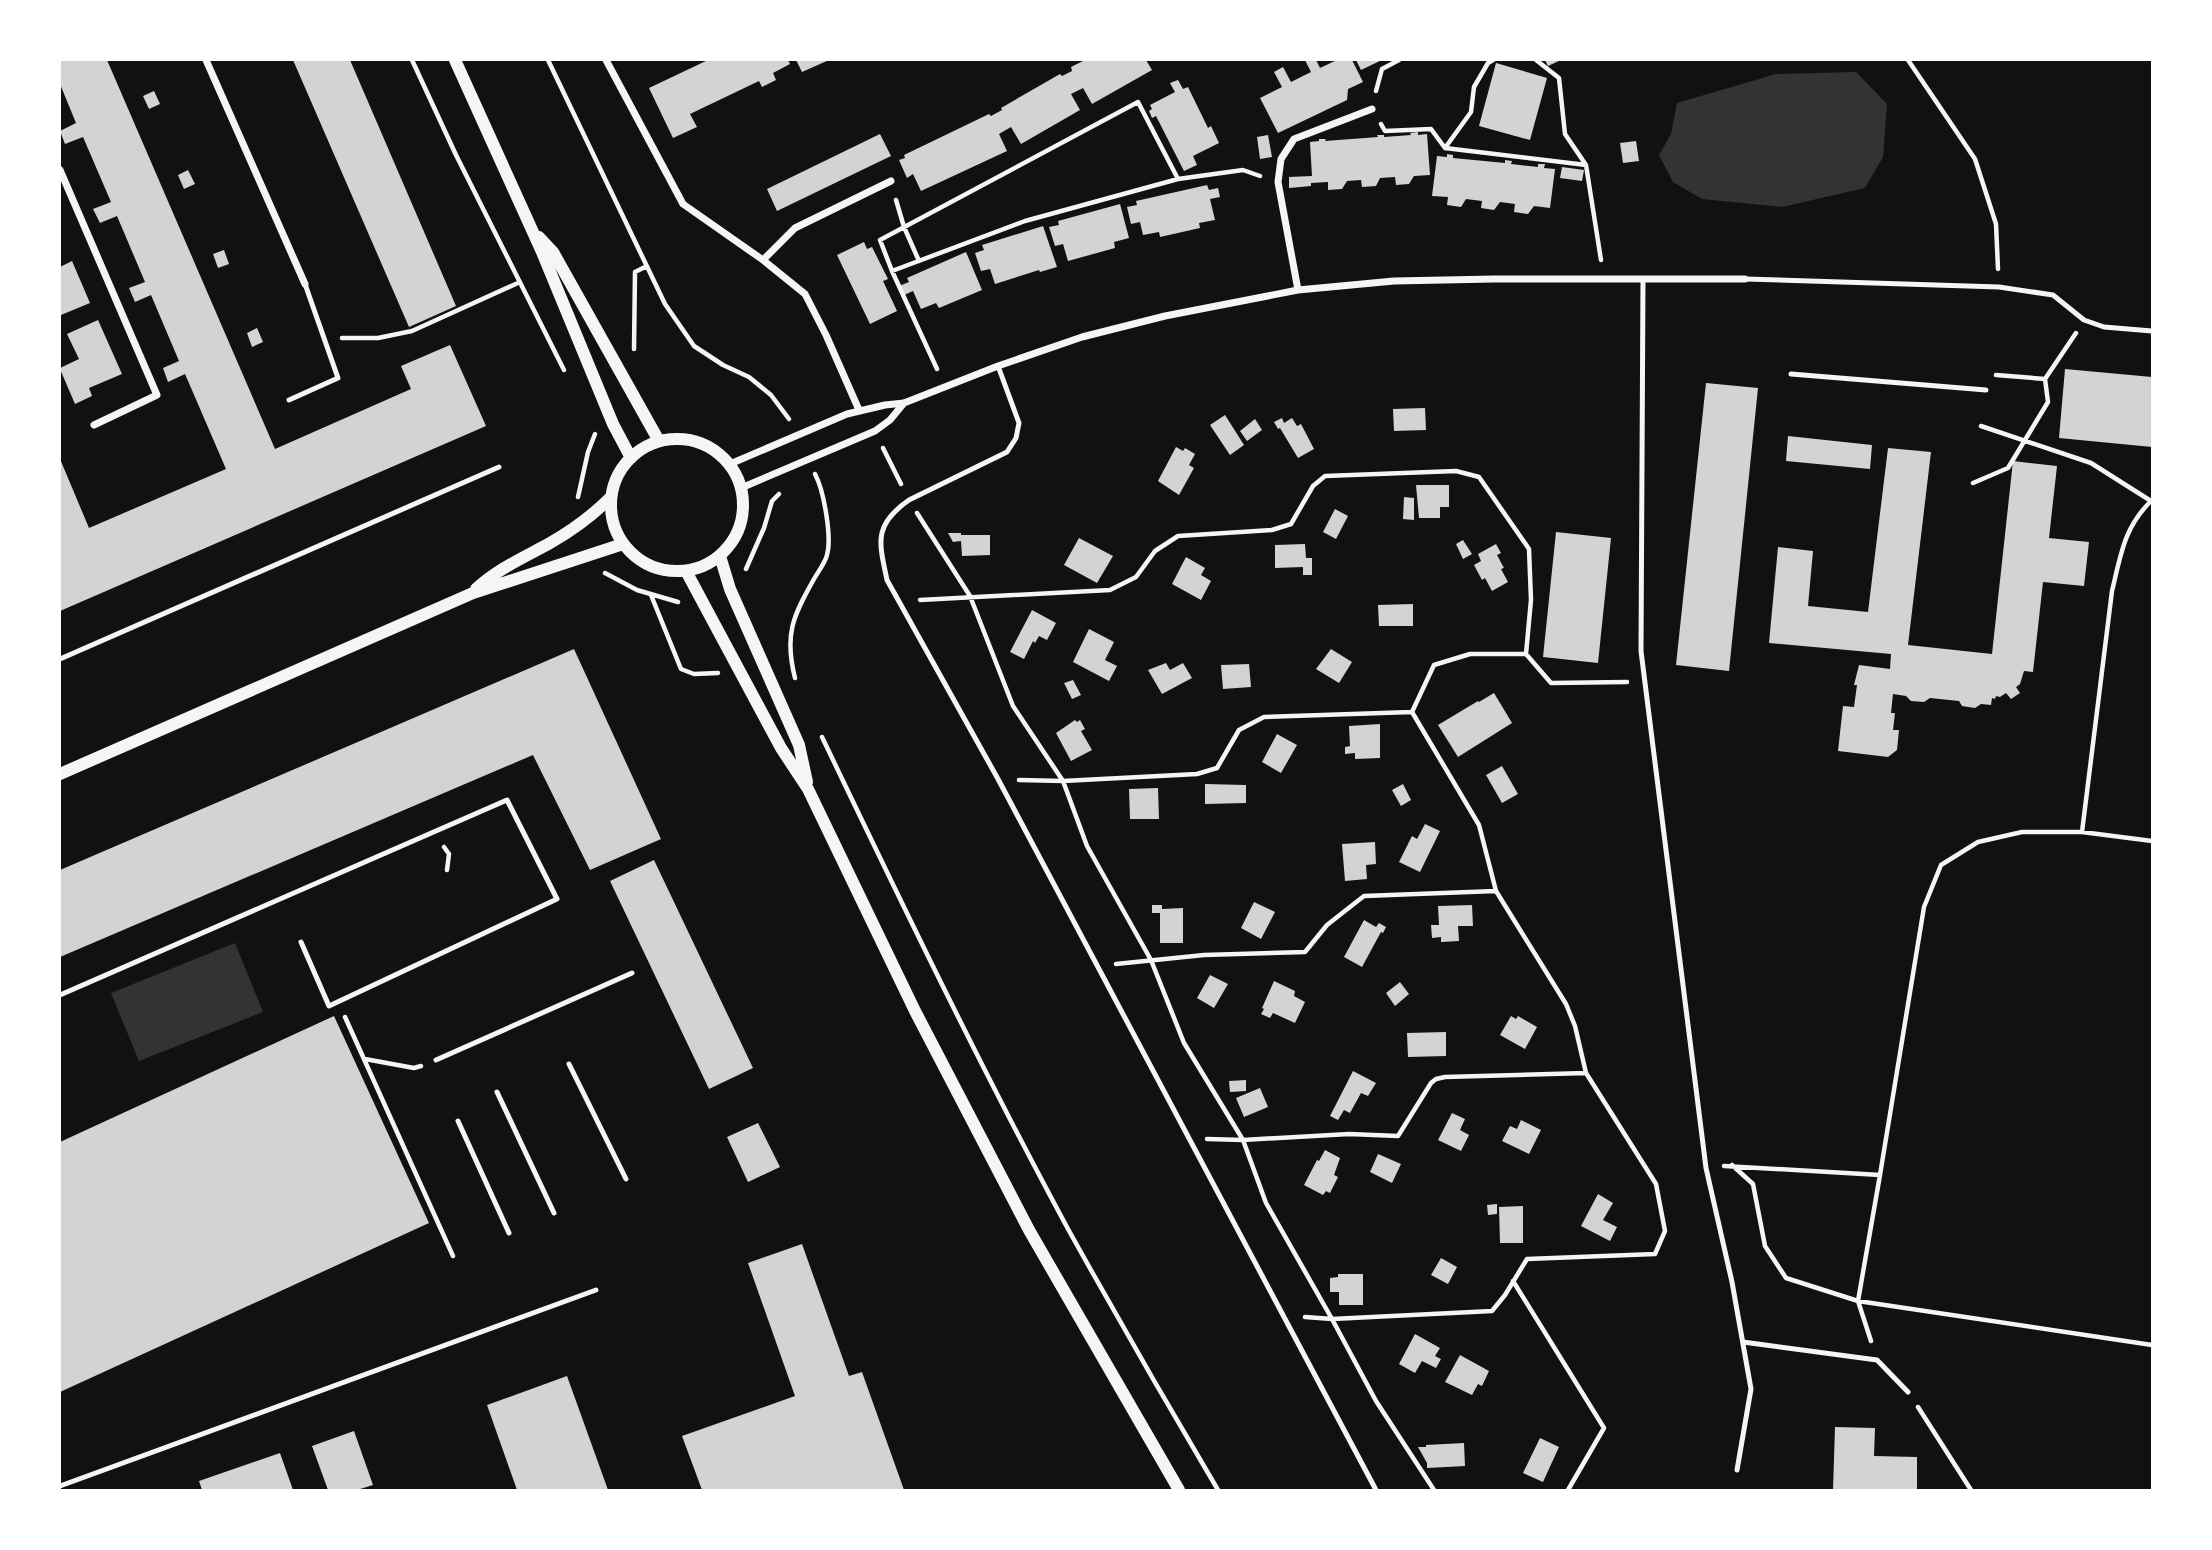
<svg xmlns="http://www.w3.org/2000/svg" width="2212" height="1550" viewBox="0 0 2212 1550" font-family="Montserrat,sans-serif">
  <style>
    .water { fill: #333 }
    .building { fill: #d3d3d3 }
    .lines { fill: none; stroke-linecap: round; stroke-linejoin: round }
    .path { stroke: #f5f5f5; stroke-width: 4.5 }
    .service { stroke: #f5f5f5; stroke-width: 5 }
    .minor { stroke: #f5f5f5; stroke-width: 7 }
    .tertiary { stroke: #f5f5f5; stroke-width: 12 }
  </style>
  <rect width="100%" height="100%" fill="#111"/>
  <path class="water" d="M1856,72L1887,104L1883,157L1865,188L1782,207L1702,199L1673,182L1659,155L1671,134L1677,103L1776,74Z
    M235,943L263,1012L139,1061L111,993Z"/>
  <path class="building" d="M60,60H107L275,449L411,389L401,366L450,345L486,426L60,611V459L89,528L226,469L185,374L168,382L163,368L179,361L151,295L135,302L129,288L145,282L117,216L100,223L93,209L111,202L83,137L65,144L60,131L76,123L60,84Z
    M293,60H350L456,306L409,327Z
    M708,60H788L790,64L773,73L776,80L762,87L759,81L690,114L697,127L673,138L649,88Z
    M796,60H829L802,72Z
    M1085,60H1146L1152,70L1092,104L1083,88L1071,94L1080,110L1021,144L1011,127L999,134L1007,151L921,191L913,174L907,178L899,160L905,158L904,155L989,114L991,116L1002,110L1001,108L1060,74L1062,76L1072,71L1071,67Z
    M1305,60H1316L1320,68L1337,60H1352L1363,82L1348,89L1347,100L1278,133L1260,98L1282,87L1274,72L1283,67L1291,82L1311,72Z
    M1356,60H1382L1361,70Z
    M1545,60H1561L1548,66Z
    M1496,63L1547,78L1530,140L1479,126Z
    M1178,80L1183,89L1188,87L1208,128L1211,126L1219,143L1193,156L1197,165L1184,171L1156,116L1152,118L1149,111L1152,109L1150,105L1175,92L1170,83Z
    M154,91L160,104L149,109L143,96Z
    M1418,132V135L1427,134L1430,175L1414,176L1409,184L1396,185L1395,177L1380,178L1376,186L1362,187L1361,180L1347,181L1342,189L1328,190V182L1311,183V186L1289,188V177L1312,176L1310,142L1319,141V139H1326L1325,141L1378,137L1377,135H1384V137L1411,135L1410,133Z
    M880,134L891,156L777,211L767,189Z
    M1268,135L1272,157L1260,159L1257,137Z
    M1636,141L1639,161L1623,163L1620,143Z
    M1447,154L1453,155V158L1505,163V160L1512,161L1511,164L1538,167V164H1545L1544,168L1555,169L1550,208L1534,206L1528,214L1514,212L1515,204L1500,202L1494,210L1481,208L1482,201L1466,199L1461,207L1447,205L1448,197L1432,196L1437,156L1447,157Z
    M1562,167L1584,170L1582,181L1560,178Z
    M188,170L195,184L184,189L178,175Z
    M1207,185L1209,190L1218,188L1220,197L1210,199L1215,220L1199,223L1200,228L1160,237L1159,232L1143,235L1140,222L1131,224L1127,207L1137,205L1136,201Z
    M1120,204L1129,238L1114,242L1115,248L1068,261L1063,244L1055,246L1049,227L1059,225L1058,221Z
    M1043,226L1057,267L1040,272L1039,270L995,284L990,269L981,271L975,253L984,250L982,245Z
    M864,242L867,249L872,247L888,279L883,281L897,311L870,324L837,255Z
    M224,250L229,264L218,268L213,254Z
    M966,252L982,290L939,308L936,303L921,309L913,291L904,295L899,286L909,282L907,278Z
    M72,261L90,303L61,315L60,267Z
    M98,320L122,374L89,388L92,396L75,404L60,369V368L79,359L67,334Z
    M257,328L263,342L252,347L247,333Z
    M2065,369L2152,377V447L2059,438Z
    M1706,383L1758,388L1729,671L1676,665Z
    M1425,408L1426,430L1394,431L1393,409Z
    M1225,415L1244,445L1230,455L1210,425Z
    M1282,418L1284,423L1292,418L1297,426L1301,424L1314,449L1298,458L1280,428L1278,429L1274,422Z
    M1255,419L1262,430L1247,441L1240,431Z
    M1788,436L1872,445L1870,469L1786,461Z
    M1176,447L1183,451L1185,448L1195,454L1189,465L1194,468L1179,495L1158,481Z
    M1888,448L1931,452L1908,645L1992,654L2013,461L2057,466L2049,538L2089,542L2084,586L2043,582L2033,672L2024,671L2020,684L2016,687L2020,693L2011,699L2006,693L2000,697L1996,696L1995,699L1992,698L1991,705L1981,704L1975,708L1962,706L1959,701L1930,698L1924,702L1911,701L1906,696L1893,694L1891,713H1895L1893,730H1899L1897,750L1888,757L1838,751L1843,706L1854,707L1857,685H1854L1859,665L1890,669L1891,654L1769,643L1778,547L1813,551L1808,606L1868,612Z
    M1416,485H1449V507H1440V518H1419Z
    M1404,497L1414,498V520L1403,519Z
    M1335,509L1348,516L1336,539L1323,532Z
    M1556,532L1611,538L1598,663L1543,657Z
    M948,533H961V535H990V555L962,556L961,541L953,542Z
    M1079,538L1113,556L1097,583L1064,565Z
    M1463,540L1472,554L1463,559L1456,544Z
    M1305,544L1306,558H1312V575H1303V567L1275,568V545Z
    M1496,544L1501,553L1497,555L1504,568L1501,569L1508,582L1492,591L1485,578L1482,580L1474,565L1481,561L1478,554Z
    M1186,557L1205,568L1201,575L1211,581L1201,600L1172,584Z
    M1413,604V626H1379L1378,605Z
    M1032,610L1056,623L1047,640L1039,636L1035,643L1033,641L1024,659L1010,652Z
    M1089,629L1114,642L1105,660L1117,666L1109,681L1073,662Z
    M574,649L661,839L590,870L533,755L60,957V870Z
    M1331,649L1352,662L1339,683L1316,669Z
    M1166,663L1170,670L1183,663L1192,678L1162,694L1148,670Z
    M1249,664L1251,687L1223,689L1221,665Z
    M1073,680L1081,695L1072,699L1064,683Z
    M1494,693L1512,723L1458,757L1438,725L1478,701L1479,702Z
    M1075,720L1077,722L1080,720L1085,729L1081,731L1092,750L1071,761L1056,733Z
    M1380,724V758L1355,759V753L1345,754V747L1350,746L1349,726Z
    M1277,734L1297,745L1281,773L1262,762Z
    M1502,766L1518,794L1502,803L1486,775Z
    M1205,784L1246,785V803L1205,804Z
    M1403,784L1411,800L1401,806L1392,790Z
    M1158,788L1159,819H1130L1129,789Z
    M1425,824L1440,831L1420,872L1399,862L1412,836L1417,839Z
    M1375,842L1376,864L1366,865L1367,879L1345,881L1342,844Z
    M654,860L753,1068L709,1089L610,881Z
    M1254,902L1275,912L1261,939L1241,928Z
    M1152,905H1162V909L1183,908V943H1160V913H1152Z
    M1472,905L1473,926H1458L1459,941L1441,942V937L1432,938L1431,925H1439L1438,906Z
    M1364,920L1376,927L1379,923L1386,927L1383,933L1381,932L1362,967L1344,957Z
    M1210,975L1228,984L1214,1008L1197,998Z
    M1274,981L1295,991L1294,996L1305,1002L1295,1023L1273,1013L1270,1018L1261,1014L1264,1009L1262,1008Z
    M1400,982L1409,994L1395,1006L1386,993Z
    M334,1016L429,1223L60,1392V1142Z
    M1511,1016L1516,1019L1518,1016L1537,1027L1525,1049L1500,1035Z
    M1446,1032V1056L1408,1057L1407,1033Z
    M1353,1071L1376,1083L1368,1096L1361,1093L1350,1113L1344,1110L1338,1120L1330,1116Z
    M1246,1080V1091L1230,1092L1229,1081Z
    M1260,1088L1268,1107L1244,1117L1236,1098Z
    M1452,1113L1465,1119L1460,1130L1469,1135L1461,1151L1438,1140Z
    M1521,1120L1541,1130L1529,1154L1502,1141L1510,1126L1517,1129Z
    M758,1123L780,1167L748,1182L727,1137Z
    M1325,1150L1340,1158L1334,1175L1338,1177L1330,1193L1326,1191L1323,1195L1304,1185L1317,1160L1319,1161Z
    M1378,1154L1401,1164L1392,1183L1370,1172Z
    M1598,1194L1613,1203L1603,1220L1617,1227L1610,1241L1581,1226Z
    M1497,1204V1214L1488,1215L1487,1205Z
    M1523,1206V1243H1500L1499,1207Z
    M802,1244L849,1376L862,1372L904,1490H702L682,1436L795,1396L748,1263Z
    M1441,1258L1457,1267L1448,1284L1431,1275Z
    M1338,1274H1363V1305H1339V1292H1330V1278L1338,1277Z
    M1415,1334L1440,1348L1435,1356L1441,1359L1436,1368L1422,1361L1415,1373L1399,1364Z
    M1460,1355L1489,1371L1482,1386L1478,1384L1472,1395L1445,1382Z
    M567,1376L608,1490H517L487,1405Z
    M1835,1427L1875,1428L1874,1456L1917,1457V1490H1833Z
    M354,1431L373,1485L357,1490H328L312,1446Z
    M1540,1438L1559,1447L1543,1482L1523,1473Z
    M1464,1443L1465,1466L1427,1468V1463L1418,1447H1426V1445Z
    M280,1453L293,1490H202L199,1481Z"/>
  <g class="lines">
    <path class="path" d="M412,60L456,155L564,370
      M548,60L665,304L694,346L723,365L749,377L771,395L789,419
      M1536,60L1559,78L1565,134L1586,165L1601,260
      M1908,60L1975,159L1996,224L1998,269
      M1376,91L1382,69L1399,60
      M1381,124L1385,131L1431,129L1445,148L1586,165
      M1445,148L1471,112L1474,87L1488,63L1493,60
      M896,200L904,227L919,261
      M892,271L1025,221L1178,179L1243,170L1260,176
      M342,338H378L412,331L520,282
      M634,349L635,272L647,266
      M937,369L892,271L880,240L1138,102L1178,179
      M1996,375L2045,379
      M1981,426L2091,463L2151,501
      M883,448L901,484
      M1973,483L2008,468L2048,402L2045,379L2076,333
      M578,497L588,452L595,434
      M917,513L970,596L1013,706L1063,781L1087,846L1151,960L1184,1043L1243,1140L1266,1203L1332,1319L1376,1401L1434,1490
      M746,569L764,528L772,501L779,494
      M605,573L637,590L678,602
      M651,595L681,669L694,674L718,673
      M920,600L1110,590L1136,577L1155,551L1178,536L1272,530L1291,524L1313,486L1325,476L1456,471L1479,477L1529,549L1531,600L1526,654
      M1526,654L1551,683L1627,682
      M795,678C784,635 793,616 814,579C818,572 825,563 827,555C832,537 824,491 815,474
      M1412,712L1434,665L1470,654H1526
      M822,737C901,902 981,1068 1068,1229C1117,1317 1167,1404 1218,1490
      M1019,780L1063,781L1197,774L1217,768L1239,730L1264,717L1412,712L1479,825L1496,891
      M2082,832L2112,591C2121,554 2124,527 2152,500
      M444,847L449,854L447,870
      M1116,964L1204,955L1305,952L1327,925L1364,896L1496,891L1566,1004L1575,1026L1586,1073
      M345,1017L453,1256
      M365,1059L414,1068L421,1066
      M1207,1139L1243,1140L1349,1134L1398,1136L1431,1083L1436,1079L1445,1077L1586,1073L1656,1184L1665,1231L1655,1254L1527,1259L1505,1295L1492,1311L1332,1319L1305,1317
      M1732,1165L1753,1184L1765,1246L1786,1278L1858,1301L2152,1345
      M1724,1166L1880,1175L1924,907L1941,865L1978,842L2022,832H2082L2152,841
      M1513,1281L1604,1428L1568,1490
      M1871,1341L1858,1301L1880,1175
      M1918,1407L1971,1490"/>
    <path class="service" d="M1643,279L1641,651L1706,1168L1732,1282L1751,1389L1737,1470
      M1745,279L1999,287L2053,295L2084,320L2104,327L2152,331
      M998,366L1019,423L1016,438L1007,452L909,500C873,525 879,542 887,580L998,779L1376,1490
      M1791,374L1986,390
      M289,400L338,378L305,284
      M60,659L499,467
      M60,995L507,800L557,899L329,1006L301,942
      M436,1060L632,973
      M569,1064L626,1179
      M497,1092L554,1213
      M458,1121L509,1233
      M1743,1342L1877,1360L1908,1392
      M60,1486L596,1290"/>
    <path class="minor" d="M206,60L305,284
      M606,60L683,204L763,260L805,294L826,335L859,410
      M60,170L157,395L94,425
      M763,260L795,228L891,181
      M1298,290L1278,182L1281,159L1294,139L1372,109
      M730,464L847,414L885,405L904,403L998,366L1082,337L1165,316L1298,290L1394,281L1494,279H1745
      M741,488L875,431L890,420L904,403"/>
    <path class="tertiary" d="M455,60L542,252L613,424L631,458
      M539,237L553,252L659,441
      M611 505a66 66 0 1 1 132 0a66 66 0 1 1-132 0Z
      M720,556L730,589L799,745L807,782
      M686,571L781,748L808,789L915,1011L1029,1230L1179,1490
      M476,589C499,568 523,558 550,543C573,530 593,515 611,497
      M60,774L473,593L623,544"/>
  </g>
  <rect width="2212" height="1550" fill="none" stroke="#ffffff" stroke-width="122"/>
</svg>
